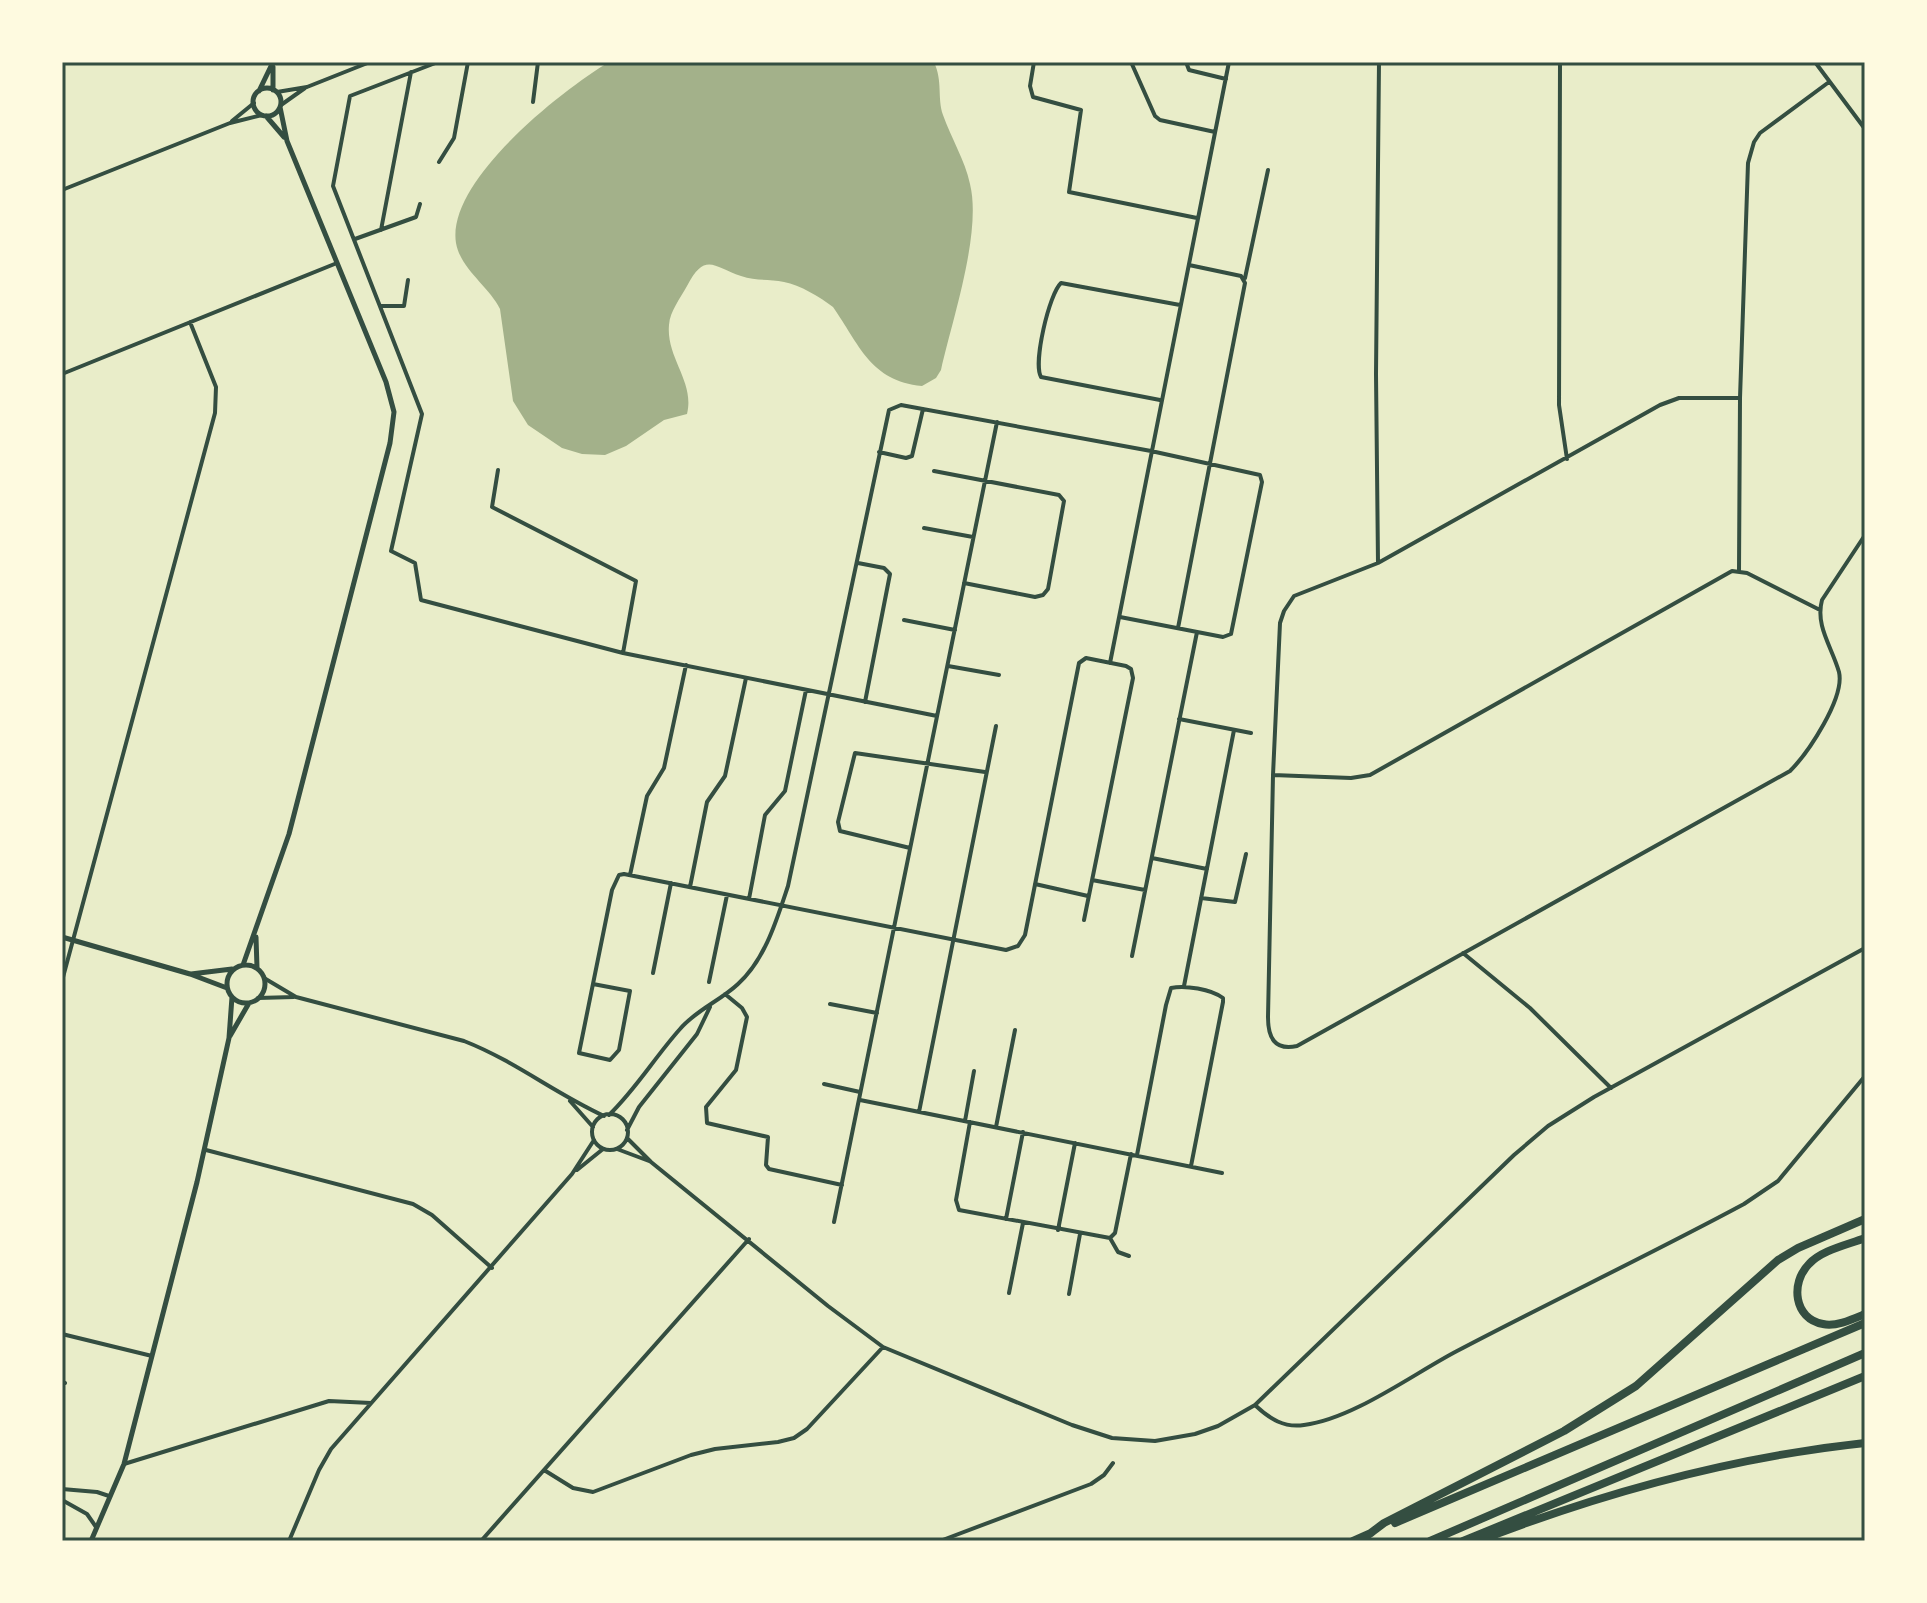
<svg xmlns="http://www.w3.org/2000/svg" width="1927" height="1603" viewBox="0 0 1927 1603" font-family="'Source Sans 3',sans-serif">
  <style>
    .water { fill: #a3b18a }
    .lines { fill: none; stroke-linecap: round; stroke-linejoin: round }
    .minor { stroke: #344e41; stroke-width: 4 }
    .tertiary { stroke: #344e41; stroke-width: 5 }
    .motorway { stroke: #344e41; stroke-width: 8 }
    .neatline { fill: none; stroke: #344e41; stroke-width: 3 }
  </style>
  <rect width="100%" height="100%" fill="#e9edc9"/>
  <path class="water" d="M609,62H934C943,82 937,97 943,115C951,138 965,160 970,184C982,233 952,320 941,370L936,378L922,386C870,381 859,344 833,307C820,297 800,285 784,282C770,279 756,281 741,276C714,267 705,251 687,286C680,299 670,311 669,325C666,358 695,382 687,414L664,420L626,446L605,455L582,454L562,448L528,425L513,401L500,309C489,286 461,270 456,243C446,181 561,91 609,62Z"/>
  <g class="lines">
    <path class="minor" d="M438,62L350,96L333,186L422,414L391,551L415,563L421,600L623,653L937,716
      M1034,62L1030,86L1033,97L1081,110L1069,192L1197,218
      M1131,62L1155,116L1160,120L1215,132
      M1186,62L1189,70L1226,79
      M1560,62L1559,405L1567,459
      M1815,62L1865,129
      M277,92L307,87L370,62
      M533,102L538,62
      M281,105L305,88
      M232,121L254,103
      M439,162L454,138L468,62
      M62,190L230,123L262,115
      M381,230L411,72
      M355,239L416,217L420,204
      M1245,278L1268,170
      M381,306H404L408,280
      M62,374L337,263
      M1740,398H1679L1660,405L1378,563L1294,596L1284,611L1280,623L1273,775L1268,1017C1268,1037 1274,1051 1297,1046L1790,771C1808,753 1845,698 1839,672C1832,647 1815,626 1822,600L1865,535
      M1160,400L1041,377C1033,363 1049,294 1061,283L1180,305
      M879,452L906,458L912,456L923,409
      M498,470L492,507L636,581L623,653
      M934,471L1059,495L1064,501L1048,589L1043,595L1035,597L964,583
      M924,528L973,537
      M858,563L884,568L890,574L865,702
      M1378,563L1376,374L1379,62
      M1739,570L1740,398L1748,163L1754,142L1760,133L1829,82
      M904,620L955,630
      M1178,628L1245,283L1241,276L1189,265
      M1110,663L1229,62
      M948,666L999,675
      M1179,719L1251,733
      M1273,775L1351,778L1370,775L1732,571L1747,573L1820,610
      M910,848L840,831L838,822L855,753L985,772
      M1152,858L1207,869
      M630,875L647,796L664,768L686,665
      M1092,880L1145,890
      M1035,884L1088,896
      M690,887L707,802L725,776L746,678
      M1201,898L1235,902L1246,854
      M749,899L765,815L785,791L806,690
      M1463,953L1530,1008L1611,1088
      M1132,956L1197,632
      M653,973L671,883
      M264,978L296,997L464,1041C515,1061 554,1093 604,1116
      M62,981L215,413L216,387L190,322
      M709,982L727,895
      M593,984L630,991L619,1050L610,1060L579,1053L612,890L619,875L624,874L1006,950L1018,946L1025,935L1079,663L1086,658L1126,666L1131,669L1133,678L1084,920
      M1184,986L1234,730
      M725,994L742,1008L747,1017L736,1070L706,1107L707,1123L768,1137L766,1165L769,1169L842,1185
      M258,998L294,997
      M830,1004L877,1013
      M824,1084L860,1092
      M860,1100L1222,1173
      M570,1101L593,1127
      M919,1112L996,726
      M592 1132a18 18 0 1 1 36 0a18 18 0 1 1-36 0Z
      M609,1115C636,1089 655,1057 680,1029C696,1010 720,1001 738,984C765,960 777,919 788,886L889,410L901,405L1151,451L1260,475L1262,482L1231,634L1223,637L1120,617
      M965,1121L974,1071
      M970,1122L956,1200L959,1210L1110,1238L1115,1233L1131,1154
      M996,1127L1015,1030
      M627,1130L639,1107L697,1034L710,1007
      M627,1138L651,1162L828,1306L883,1347L1072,1425L1112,1438L1155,1441L1195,1434L1218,1426L1255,1405L1514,1155L1548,1126L1594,1097L1865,948
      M617,1149L649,1161
      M206,1150L413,1204L432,1215L492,1268
      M1137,1155L1166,1005L1171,988C1185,985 1211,989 1223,998V1002L1191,1166
      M577,1170L603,1149
      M1006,1219L1023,1132
      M834,1222L997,422
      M1058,1230L1075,1143
      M1110,1238L1118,1252L1129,1256
      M1009,1293L1023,1223
      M1069,1294L1080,1234
      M62,1334L152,1356
      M62,1382L65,1383
      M1256,1406C1270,1419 1284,1428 1304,1425C1353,1419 1413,1374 1457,1351C1552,1301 1649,1255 1744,1204L1778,1181L1865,1076
      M124,1464L329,1401L371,1403
      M544,1470L573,1488L593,1492L691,1455L715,1449L778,1442L794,1438L807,1429L883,1347
      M62,1489L97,1492L109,1496
      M62,1500L87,1514L96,1527
      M289,1541L319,1470L331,1449L572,1174L594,1140
      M481,1541L749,1239
      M940,1541L1091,1484L1104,1475L1113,1463"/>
    <path class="tertiary" d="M273,67V90
      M253 102a14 14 0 1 1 28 0a14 14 0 1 1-28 0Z
      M259,91L273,62
      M266,116L284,137
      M62,937L190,974L227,988
      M256,937L257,968
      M227 984a19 19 0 1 1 38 0a19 19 0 1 1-38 0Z
      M243,965L289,834L390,443L394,412L386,382L287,141L280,107
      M191,974L232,969
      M230,1036L249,1003
      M91,1541L124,1464L197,1182L229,1038L232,997"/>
    <path class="motorway" d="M1865,1238C1847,1245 1822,1250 1809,1264C1790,1283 1794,1319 1823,1324C1836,1327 1853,1319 1865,1314
      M1395,1523L1865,1323
      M1368,1535L1384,1523L1564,1431L1636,1386L1778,1260L1798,1248L1865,1219
      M1353,1541L1371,1533
      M1430,1541L1865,1353
      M1463,1541L1865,1376
      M1478,1541C1602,1493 1732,1457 1865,1443"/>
  </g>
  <rect width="1927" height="1603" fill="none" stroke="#fefae0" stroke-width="128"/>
  <rect x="64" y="64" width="1799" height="1475" class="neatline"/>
</svg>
